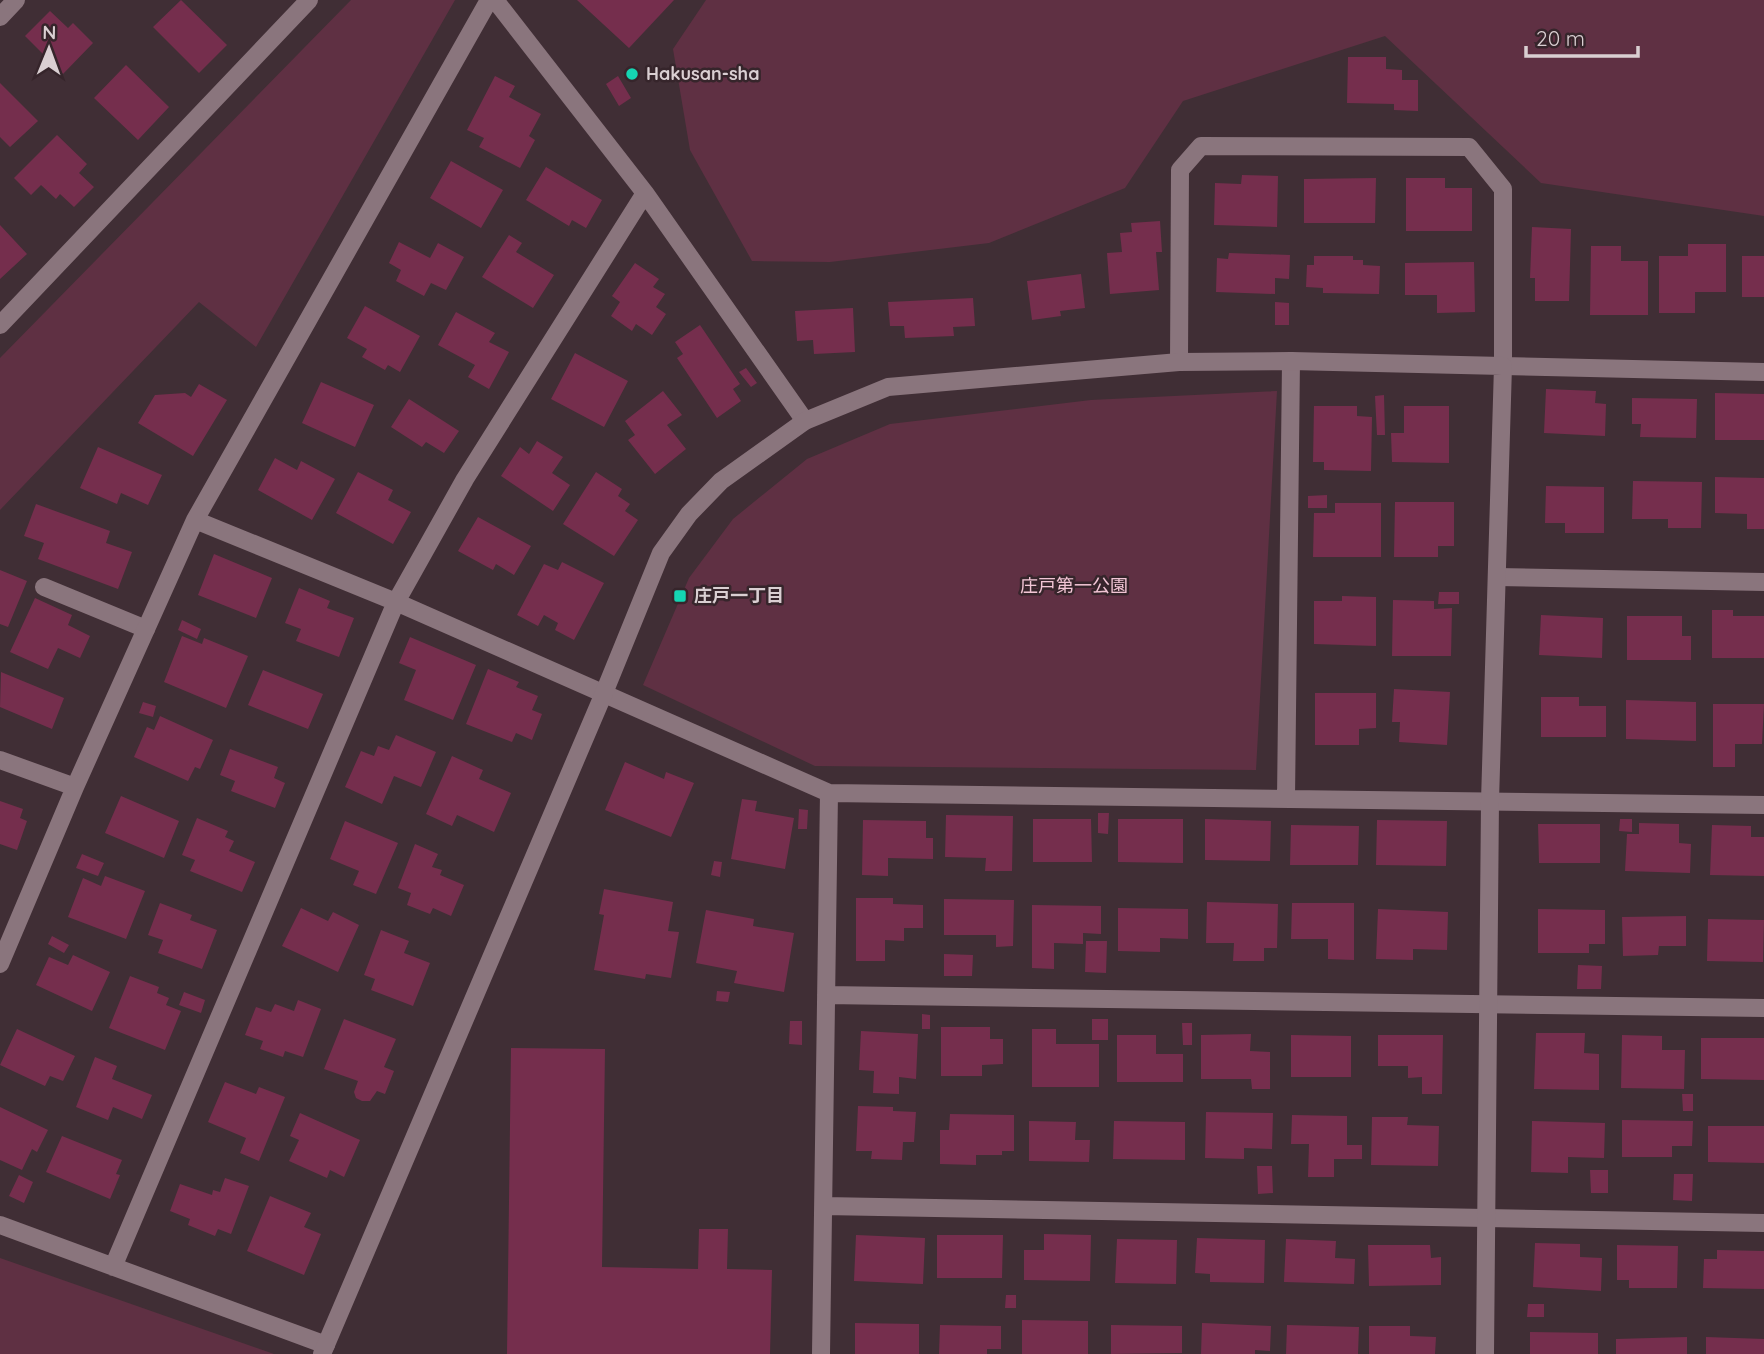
<svg xmlns="http://www.w3.org/2000/svg" width="1764" height="1354" viewBox="0 0 1764 1354" font-family="Quicksand,'Noto Sans JP',sans-serif">
  <style>
    .green { fill: #5f3043 }
    .building { fill: #752e4d }
    .lines { fill: none; stroke-linecap: round; stroke-linejoin: round }
    .service { stroke: #8a757d; stroke-width: 18 }
    .minor { stroke: #8a757d; stroke-width: 18 }
    .tertiary { stroke: #8a757d; stroke-width: 18 }
    .poi-dot { fill: #15d5b3; stroke: #36252b; stroke-width: 2.5 }
    .labels { text-anchor: middle; stroke-width: 5; stroke-linejoin: round; paint-order: stroke }
    .poi-label { font-size: 18px; font-weight: bold; fill: #dacfd2; stroke: #36252b; text-anchor: start }
    .park-label { font-size: 18px; fill: #f2c5d5; stroke: #36252b }
  </style>
  <rect width="100%" height="100%" fill="#402e35"/>
  <path class="green" d="M351,0H455L256,347L199,302L0,510V358Z
    M706,0H1764V216L1541,183L1385,36L1183,101L1125,188L989,243L830,262L752,261L690,150L673,49Z
    M1277,391L1256,770L815,766L643,685L689,578L733,519L807,459L890,424L1091,400Z
    M0,1258L274,1354H0Z"/>
  <path class="building" d="M181,0L227,45L199,73L153,27Z
    M577,0H674L629,48Z
    M50,11L68,28L73,23L93,43L63,74L25,36Z
    M1348,57H1386V69L1402,70V80H1418V111L1394,110V104L1347,103Z
    M126,65L169,107L138,140L94,98Z
    M495,76L515,86L509,97L541,114L529,136L535,140L520,168L479,147L484,138L467,130Z
    M618,76L631,98L619,106L606,84Z
    M0,83L38,121L10,147L0,137Z
    M57,135L87,164L79,173L94,187L74,207L60,194L56,199L41,185L31,195L14,178Z
    M451,161L503,190L481,228L430,198Z
    M546,167L602,200L586,228L572,220L569,226L526,200Z
    M1242,175L1278,176L1277,227L1214,225L1215,183L1241,184Z
    M1376,178L1375,223H1304V179Z
    M1406,178H1445V188H1472V231H1406Z
    M1160,221L1162,252H1156L1159,290L1110,294L1107,253L1122,252L1120,233L1132,232L1131,223Z
    M0,225L27,254L0,279Z
    M1532,227L1571,229L1569,301H1535V278H1530Z
    M509,235L522,243L516,252L554,275L533,308L482,277Z
    M399,242L430,258L438,243L464,257L446,290L431,283L424,296L396,281L401,270L389,263Z
    M1688,244H1726V292H1695V313H1659V256H1688Z
    M1591,246H1621V261H1648V315H1590Z
    M1229,253L1290,255L1289,279L1275,278V294L1216,292L1217,258L1228,259Z
    M1314,256H1353V260H1363V265L1380,266L1379,294L1323,293V288L1306,287L1307,265H1314Z
    M1742,256H1764V297H1742Z
    M1474,262L1475,312L1437,313V295H1405V263Z
    M635,263L659,279L653,287L665,294L656,307L666,314L652,335L636,324L632,331L611,316L620,302L612,296Z
    M1081,274L1085,308L1060,311L1061,316L1032,320L1027,281Z
    M973,298L975,326L953,327L954,336L905,338L904,326H890L888,302Z
    M1275,302L1289,303V325H1275Z
    M365,306L420,336L400,372L388,365L385,370L362,357L367,349L347,338Z
    M853,308L855,352L814,354L813,340L797,341L795,311Z
    M456,312L495,333L489,342L509,352L489,389L468,377L475,365L438,345Z
    M700,325L740,384L733,389L741,401L717,418L677,358L683,354L675,342Z
    M575,353L628,381L604,427L551,399Z
    M746,368L757,383L751,387L739,372Z
    M321,382L374,405L355,447L302,423Z
    M199,384L227,400L193,456L138,423L155,395L185,393L191,397Z
    M1546,389L1596,391L1595,403L1606,404L1605,436L1544,433Z
    M663,391L682,415L667,425L686,449L655,474L628,440L635,435L625,421Z
    M1715,393L1764,394V440H1715Z
    M1384,395L1385,435H1377L1375,396Z
    M1632,398L1697,399L1696,438L1640,437L1641,424H1632Z
    M409,399L459,431L444,453L426,442L422,447L391,427Z
    M1314,406H1357V416L1372,417L1371,471L1324,470V462H1313Z
    M1404,406H1449V463L1392,462L1391,433H1404Z
    M537,441L563,457L552,473L570,485L553,511L501,476L520,447L529,454Z
    M98,447L162,475L148,505L121,493L117,504L80,488Z
    M275,458L297,470L301,461L335,479L312,520L258,490Z
    M358,472L393,490L388,500L411,512L393,544L336,513Z
    M596,472L622,489L618,496L630,504L625,511L638,520L614,556L563,524Z
    M1715,477L1764,478V529H1747V514L1715,513Z
    M1633,481L1702,482L1701,528H1668V519H1632Z
    M1546,486L1604,487V533H1565V523H1545Z
    M1327,495V508H1308V496Z
    M1395,502H1454V546H1438V557H1394Z
    M1335,503H1381V557H1313L1314,513H1335Z
    M36,504L110,531L106,543L132,552L118,589L38,559L44,543L24,536Z
    M478,517L531,546L514,575L496,564L493,570L458,551Z
    M214,554L272,578L256,618L198,595Z
    M562,562L604,583L574,640L555,630L558,623L544,615L538,626L517,615L544,564L558,570Z
    M0,570L27,581L8,627L0,624Z
    M299,588L330,601L327,608L354,618L339,657L296,641L301,629L285,623Z
    M1439,592H1459V604H1438Z
    M1342,596L1376,597V646L1314,644V601H1342Z
    M35,598L72,615L68,625L90,636L80,658L58,648L48,669L10,652Z
    M1393,600L1434,601V609L1452,608L1451,656H1392Z
    M1712,610H1733V616H1764V658H1712Z
    M1541,615L1603,618L1602,658L1539,655Z
    M1627,616H1682V636H1691V660H1627Z
    M182,620L201,629L197,639L178,630Z
    M182,636L202,644L204,638L248,656L226,708L164,682Z
    M410,637L476,665L453,720L404,700L416,670L399,663Z
    M488,669L519,682L516,687L538,696L532,710L542,714L532,740L516,733L512,742L466,724Z
    M263,670L323,694L308,729L248,705Z
    M1,672L64,698L52,729L0,707Z
    M1394,689L1450,692L1447,745L1399,742L1400,722H1392Z
    M1315,693H1376V728L1359,729V745H1315Z
    M1541,697H1579V706H1606V737H1541Z
    M1626,700L1696,702V741L1626,739Z
    M143,702L156,706L153,717L139,713Z
    M1713,704H1764L1762,744H1735V767H1713Z
    M160,716L213,740L200,769L195,767L188,781L134,757L147,727L154,730Z
    M396,735L436,752L421,787L394,776L382,804L345,787L361,751L374,756L378,746L389,750Z
    M230,749L278,767L274,778L285,783L275,808L231,791L235,781L220,775Z
    M452,756L483,770L479,779L511,793L494,832L457,815L452,826L426,814Z
    M625,762L664,779L666,772L694,783L671,837L605,810Z
    M121,796L179,821L164,858L105,833Z
    M742,799L757,801L755,811L794,818L785,869L731,859Z
    M0,801L23,809L20,818L27,821L17,850L0,844Z
    M799,809L808,810L807,829H798Z
    M1098,813H1109L1108,834L1098,833Z
    M946,815L1013,816L1012,871H985L986,858L945,857Z
    M197,818L228,831L225,837L234,841L229,851L255,862L242,892L190,871L195,860L182,855Z
    M1033,819H1091L1092,862H1033Z
    M1118,819H1183V863L1118,862Z
    M1205,819L1271,821L1270,861L1205,860Z
    M1620,819H1632V832L1619,831Z
    M863,820L926,821V838H933V859L888,858V876L862,875Z
    M1377,820L1447,821L1446,866L1376,865Z
    M345,821L398,843L376,894L353,885L359,871L330,859Z
    M1639,823L1679,824V843L1691,844L1690,873L1625,871L1627,834H1639Z
    M1538,824H1600V863H1539Z
    M1291,825L1359,826L1358,865H1290Z
    M1712,825L1751,826V837H1764V876L1710,875Z
    M415,844L438,854L432,867L442,870L440,875L464,885L451,916L433,908L430,914L407,905L411,893L398,888Z
    M82,854L104,863L98,876L76,868Z
    M714,861L722,862L720,877L711,875Z
    M105,876L145,891L126,939L68,917L83,878L101,886Z
    M604,889L673,902L668,931L679,932L671,978L646,974L645,979L594,970L604,915L599,914Z
    M856,898H893V904L923,905V928H904V941L885,940V961H856Z
    M944,899L1014,900L1013,946L996,947V935H944Z
    M1207,902L1278,904L1277,948H1264V961H1233L1234,943H1206Z
    M160,903L192,915L190,920L217,930L202,969L158,953L163,940L148,935Z
    M1292,903H1354V960L1328,959V939H1291Z
    M1032,905L1101,906V934L1083,933V944L1054,943V969L1032,968Z
    M301,908L328,921L333,912L359,925L338,972L282,946Z
    M1118,908L1188,909V939L1160,938V952L1118,951Z
    M1378,909L1448,912L1447,950L1413,949V960L1376,959Z
    M1538,909L1605,910V944H1589V953H1538Z
    M706,910L754,919L753,926L794,933L784,992L734,983L737,971L696,963Z
    M1686,916V946H1659L1658,955L1623,956L1622,917Z
    M1708,919L1764,920L1763,962L1707,961Z
    M381,930L409,941L404,953L430,963L413,1006L371,990L375,979L364,975Z
    M52,936L69,945L64,953L48,944Z
    M1086,941H1107L1106,973L1085,972Z
    M944,954L973,955L972,976H944Z
    M73,955L110,972L92,1011L36,985L49,957L68,965Z
    M1578,965L1602,966L1601,989H1577Z
    M130,976L159,987L157,993L169,998L166,1005L181,1011L165,1050L109,1028Z
    M717,991L730,992L728,1002L716,1001Z
    M184,992L205,1000L201,1013L179,1005Z
    M298,1000L321,1009L303,1057L285,1051L283,1057L260,1049L263,1041L245,1035L256,1007L271,1012L275,1004L294,1011Z
    M922,1014L930,1015V1029H922Z
    M344,1019L396,1039L384,1067L394,1071L385,1094L377,1091L370,1101H362L356,1098L354,1092L358,1081L324,1069Z
    M1092,1019H1108V1040H1092Z
    M790,1021H802V1045L789,1044Z
    M1182,1023H1192V1045H1183Z
    M941,1027H990V1039H1003V1064L982,1065V1076H941Z
    M17,1029L75,1056L63,1081L50,1076L45,1086L0,1065Z
    M1032,1029H1056V1044H1099V1087H1032Z
    M861,1031L918,1034L916,1079L899,1077V1094L873,1093L874,1071L859,1070Z
    M1536,1033H1585L1584,1053L1599,1054V1090L1534,1089Z
    M1251,1034L1250,1051L1270,1052V1089H1252L1251,1079H1201V1035Z
    M1117,1035H1156V1054H1183V1082H1117Z
    M1291,1035L1351,1036V1077H1291Z
    M1378,1035H1443L1442,1094H1422V1077L1408,1078V1066H1378Z
    M1622,1035L1662,1036V1050H1685L1684,1089L1621,1088Z
    M1701,1038H1764V1080L1701,1079Z
    M511,1048L605,1049L602,1267L698,1269L699,1229H728L727,1269L772,1270L770,1354H507Z
    M95,1057L117,1066L112,1079L152,1095L142,1119L113,1107L108,1120L76,1107Z
    M225,1082L256,1094L259,1087L285,1097L259,1161L240,1153L246,1138L208,1122Z
    M1682,1094H1693V1111H1683Z
    M858,1106L893,1107V1111L916,1112L914,1142H903L902,1160L871,1159L872,1151H856Z
    M0,1107L48,1130L37,1152L32,1149L22,1170L0,1160Z
    M1206,1112L1273,1113L1272,1149L1244,1148V1159L1205,1158Z
    M300,1113L360,1140L344,1177L330,1170L327,1178L289,1161L299,1140L290,1136Z
    M950,1114L1014,1115V1151H1002V1155H976V1165L940,1164V1130H949Z
    M1292,1115L1347,1116V1145H1362V1159H1334V1177H1308L1309,1144H1291Z
    M1372,1117H1408L1407,1125L1439,1126L1438,1166L1371,1165Z
    M1622,1120L1693,1121L1692,1146H1672V1157H1622Z
    M1029,1121L1076,1122L1075,1140H1090L1089,1162L1029,1161Z
    M1114,1121L1185,1122V1160L1113,1159Z
    M1532,1121L1605,1123L1604,1158L1568,1157V1173L1531,1172Z
    M1708,1126H1764V1163L1708,1162Z
    M62,1136L122,1160L116,1174L120,1175L110,1199L46,1172Z
    M1257,1166H1272L1273,1193L1258,1194Z
    M1590,1170H1608V1193H1591Z
    M1674,1174H1693L1692,1201L1673,1200Z
    M19,1175L33,1182L24,1203L9,1196Z
    M225,1178L249,1186L231,1234L218,1229L215,1236L188,1225L190,1219L170,1211L180,1184L212,1195L213,1190L220,1192Z
    M270,1196L311,1213L304,1227L321,1234L304,1275L247,1251Z
    M1044,1234L1091,1235L1090,1281L1024,1280V1250H1044Z
    M856,1235L925,1238L923,1284L854,1281Z
    M937,1235H1003L1002,1278H937Z
    M1197,1238L1265,1240L1264,1283L1210,1282V1274L1195,1273Z
    M1117,1239L1177,1240L1176,1284L1115,1283Z
    M1286,1239L1336,1241L1335,1258L1355,1259L1354,1284L1284,1282Z
    M1535,1243L1580,1244V1257L1602,1258L1601,1291L1533,1287Z
    M1368,1245H1430L1431,1258L1441,1257V1285L1369,1286Z
    M1617,1245L1678,1246L1677,1288H1629V1280H1617Z
    M1717,1250L1764,1251V1289L1703,1288L1704,1259H1717Z
    M1006,1295H1016V1308H1005Z
    M1528,1304H1544V1317H1527Z
    M1022,1320L1088,1321V1354H1022Z
    M855,1323L919,1324V1354H855Z
    M1202,1323L1271,1326L1270,1351L1255,1350V1354H1201Z
    M940,1325L1001,1326V1349H987V1354H939Z
    M1111,1325L1182,1326V1353L1111,1354Z
    M1287,1325L1359,1327L1358,1354H1286Z
    M1369,1326H1410V1336L1436,1337L1435,1354H1369Z
    M1530,1332L1598,1333V1354H1530Z
    M1687,1337V1354H1616V1339Z
    M1706,1337L1764,1339V1354H1706Z"/>
  <g class="lines">
    <path class="service" d="M44,587L146,629"/>
    <path class="minor" d="M495,0L645,193L805,421
      M0,17L16,0
      M0,325L309,0
      M1179,362L1180,170L1201,146L1469,147L1503,189V366L1764,372
      M195,520L396,602L465,479L645,193
      M1497,577L1764,582
      M0,760L75,787
      M1286,799L1291,361
      M0,964L75,787L195,520L489,0
      M826,995L1764,1008
      M824,1206L1764,1223
      M0,1225L326,1345
      M113,1267L396,602L829,793L1764,805
      M821,1354L829,793"/>
    <path class="tertiary" d="M322,1354L604,693L661,553L689,514L721,481L805,421L888,387L1179,362L1291,361L1503,366L1490,801L1485,1354"/>
  </g>
  <g class="poi-dot">
    <circle cx="632" cy="74" r="7"/>
    <rect x="673" y="589" width="14" height="14" rx="3.5"/>
  </g>
  <g class="labels">
    <g class="poi-label">
      <text x="646" y="80">Hakusan-sha</text>
      <text x="694" y="602">庄戸一丁目</text>
    </g>
    <g class="park-label">
      <text x="1074" y="592">庄戸第一公園</text>
    </g>
  </g>
  <g transform="translate(49 49) rotate(1)" stroke="#36252b" stroke-width="5" paint-order="stroke">
  <path d="M0-5L12 26L0 18L-12 26Z" fill="#dacfd2"/>
  <text y="-10" font-size="19" font-weight="bold" text-anchor="middle" fill="#dacfd2">N</text>
  </g>
  <path d="M1526 46v10h112v-10" fill="none" stroke="#dacfd2" stroke-width="3.5"/>
  <text x="1536" y="46" font-size="21" fill="#dacfd2" stroke="#36252b" stroke-width="5" paint-order="stroke">20 m</text>
</svg>
